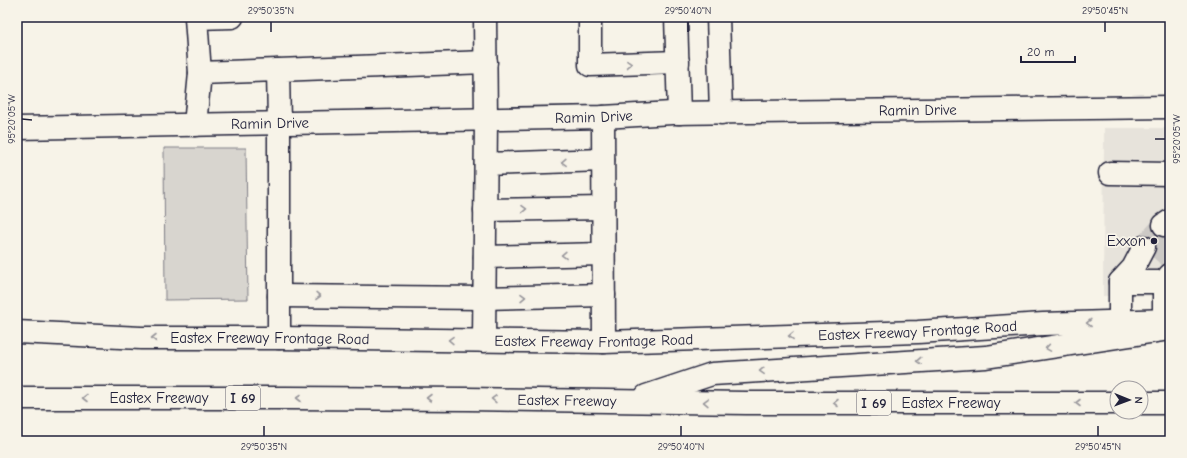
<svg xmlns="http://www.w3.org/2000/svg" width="1187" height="458" viewBox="0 0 1187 458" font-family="'Comic Neue',sans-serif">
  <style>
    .built { fill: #e7e3db }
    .green { fill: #d8d5cf; stroke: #7d7c85 }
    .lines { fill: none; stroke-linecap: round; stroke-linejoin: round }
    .minor-tunnel { stroke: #ccc9c5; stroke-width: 22; stroke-dasharray: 22 11; stroke-linecap: butt }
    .minor-casing { stroke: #22223b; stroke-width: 25 }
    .major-casing { stroke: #22223b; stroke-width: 25 }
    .highway-casing { stroke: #22223b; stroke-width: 25 }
    .minor { stroke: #f7f3e8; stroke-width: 22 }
    .major { stroke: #f7f3e8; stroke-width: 22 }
    .highway { stroke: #f7f3e8; stroke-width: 22 }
    .oneway { stroke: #97959a }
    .ticks { fill: none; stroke: #22223b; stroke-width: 1.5 }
    .poi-dot { fill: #22223b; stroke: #f7f3e8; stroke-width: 1.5 }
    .labels { text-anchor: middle; stroke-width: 3.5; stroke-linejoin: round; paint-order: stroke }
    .shield { fill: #f7f3e8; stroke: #62616f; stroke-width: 1 }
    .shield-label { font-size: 14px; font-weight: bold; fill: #22223b }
    .street-label { font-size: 15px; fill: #22223b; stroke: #f7f3e8 }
    .poi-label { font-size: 15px; fill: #22223b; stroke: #f7f3e8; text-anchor: end }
    .neatline { fill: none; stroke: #22223b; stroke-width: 1.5 }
    .ticks-label { font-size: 10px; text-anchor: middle; fill: #22223b }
  </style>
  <rect width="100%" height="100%" fill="#f7f3e8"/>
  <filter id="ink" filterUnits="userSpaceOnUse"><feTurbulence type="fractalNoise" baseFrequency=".025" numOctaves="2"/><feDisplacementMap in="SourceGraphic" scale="8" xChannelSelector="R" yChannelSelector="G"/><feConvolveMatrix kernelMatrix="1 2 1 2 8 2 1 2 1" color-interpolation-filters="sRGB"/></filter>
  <g filter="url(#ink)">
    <path class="built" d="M1104,128H1170V296H1103Z"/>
    <path class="green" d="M164,148H246L248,299L165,300Z"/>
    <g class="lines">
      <path class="minor-tunnel" d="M1144,247L1164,225
        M1156,260L1170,244"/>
      <defs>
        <g id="minor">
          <path d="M590,17V65L678,62"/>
          <path d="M676,17L679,113"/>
          <path d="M718,17L721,113"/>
          <path d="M200,73L196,18L232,17"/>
          <path d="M603,117L604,342"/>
          <path d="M195,125L200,73L278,70"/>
          <path id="s1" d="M17,128L603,117L672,113L1170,107"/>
          <path d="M486,164L603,160"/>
          <path d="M1110,173L1170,174"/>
          <path d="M485,210L603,208"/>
          <path d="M1164,225L1170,221"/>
          <path d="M485,257L603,254"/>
          <path d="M1120,282L1133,268L1144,247"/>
          <path d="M279,296L484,298L604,295"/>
          <path d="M1164,320V282L1170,275"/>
          <path d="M1120,322V282H1164"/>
          <path d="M279,338V123L278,70L486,62"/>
          <path d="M484,341L486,119L485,17"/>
        </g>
        <g id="major">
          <path id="s2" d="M17,332L141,338H279L604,342L918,332L1043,324L1170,320"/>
        </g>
        <g id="highway">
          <path d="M646,396L712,374L986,357L1170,329"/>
          <path id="s3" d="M17,398H286L468,399L746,403H1117"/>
          <path d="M1141,403H1170"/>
        </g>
      </defs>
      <use href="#minor" class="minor-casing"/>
      <use href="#major" class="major-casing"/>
      <use href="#highway" class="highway-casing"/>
      <use href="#minor" class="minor"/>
      <use href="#major" class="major"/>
      <use href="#highway" class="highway"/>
    </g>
    <defs><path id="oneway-chevron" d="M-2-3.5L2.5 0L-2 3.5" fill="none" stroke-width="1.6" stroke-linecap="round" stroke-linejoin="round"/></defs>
    <g class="oneway">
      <use href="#oneway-chevron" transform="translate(629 64) rotate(-2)"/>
      <use href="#oneway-chevron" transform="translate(564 162) rotate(178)"/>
      <use href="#oneway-chevron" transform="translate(524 209) rotate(-1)"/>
      <use href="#oneway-chevron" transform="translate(564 255) rotate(178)"/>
      <use href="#oneway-chevron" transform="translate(318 296) rotate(1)"/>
      <use href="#oneway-chevron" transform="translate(523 297) rotate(-1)"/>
      <use href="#oneway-chevron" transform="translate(1089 323) rotate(178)"/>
      <use href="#oneway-chevron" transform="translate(791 336) rotate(178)"/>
      <use href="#oneway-chevron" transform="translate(154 338) rotate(-180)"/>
      <use href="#oneway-chevron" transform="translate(451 340) rotate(-179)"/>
      <use href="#oneway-chevron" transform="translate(1048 348) rotate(171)"/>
      <use href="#oneway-chevron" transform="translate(919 361) rotate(177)"/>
      <use href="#oneway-chevron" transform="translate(762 371) rotate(177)"/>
      <use href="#oneway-chevron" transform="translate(85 398) rotate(180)"/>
      <use href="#oneway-chevron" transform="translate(299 398) rotate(-180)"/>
      <use href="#oneway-chevron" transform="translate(429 398) rotate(-180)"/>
      <use href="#oneway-chevron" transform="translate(494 399) rotate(-179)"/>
      <use href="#oneway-chevron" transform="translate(706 402) rotate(-179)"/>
      <use href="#oneway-chevron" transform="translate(836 403) rotate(-180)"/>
      <use href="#oneway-chevron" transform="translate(1078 403) rotate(180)"/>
    </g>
  </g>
  <path class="ticks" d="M271,32V22M688,32V22M1105,32V22M22,119L32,120M1155,139H1165M264,436V426M681,436V426M1098,436V426"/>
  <circle class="poi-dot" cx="1154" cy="241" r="4"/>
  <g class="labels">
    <g class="shield">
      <rect x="226" y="386" width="34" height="24" rx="3"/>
      <rect x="857" y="391" width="34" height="24" rx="3"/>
    </g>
    <g class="shield-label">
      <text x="243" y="403">I 69</text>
      <text x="874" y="408">I 69</text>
    </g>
    <g class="street-label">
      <text dy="5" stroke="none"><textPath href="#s1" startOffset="901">Ramin Drive</textPath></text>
      <text dy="5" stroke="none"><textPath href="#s1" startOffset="577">Ramin Drive</textPath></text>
      <text dy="5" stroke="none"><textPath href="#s1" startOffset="253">Ramin Drive</textPath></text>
      <text dy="5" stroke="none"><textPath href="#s2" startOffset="901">Eastex Freeway Frontage Road</textPath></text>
      <text dy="5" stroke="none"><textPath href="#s2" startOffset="253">Eastex Freeway Frontage Road</textPath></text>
      <text dy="5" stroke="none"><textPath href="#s2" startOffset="577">Eastex Freeway Frontage Road</textPath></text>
      <text dy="5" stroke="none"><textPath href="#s3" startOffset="142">Eastex Freeway</textPath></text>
      <text dy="5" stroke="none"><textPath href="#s3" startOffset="550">Eastex Freeway</textPath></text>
      <text dy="5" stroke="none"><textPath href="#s3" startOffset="934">Eastex Freeway</textPath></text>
    </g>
    <g class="poi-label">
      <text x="1146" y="246">Exxon</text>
    </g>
  </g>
  <rect width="1187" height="458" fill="none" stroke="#f7f3e8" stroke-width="44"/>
  <g transform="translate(1129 400) rotate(91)"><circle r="19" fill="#f7f3e8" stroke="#a29fa3"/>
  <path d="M0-3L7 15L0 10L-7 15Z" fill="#22223b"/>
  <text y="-6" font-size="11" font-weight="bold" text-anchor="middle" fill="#22223b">N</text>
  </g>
  <path d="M1021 56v6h54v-6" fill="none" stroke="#22223b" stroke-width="2"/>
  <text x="1027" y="56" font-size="12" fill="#22223b" stroke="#f7f3e8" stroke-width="3" paint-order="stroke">20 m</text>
  <rect x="22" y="22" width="1143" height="414" class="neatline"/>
  <g class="ticks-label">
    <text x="271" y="14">29°50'35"N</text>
    <text x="688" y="14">29°50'40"N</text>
    <text x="1105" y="14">29°50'45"N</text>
    <text transform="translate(11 119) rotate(-90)" y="4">95°20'05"W</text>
    <text transform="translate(1176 139) rotate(-90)" y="4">95°20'05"W</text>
    <text x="264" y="450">29°50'35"N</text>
    <text x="681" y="450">29°50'40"N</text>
    <text x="1098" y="450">29°50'45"N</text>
  </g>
</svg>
